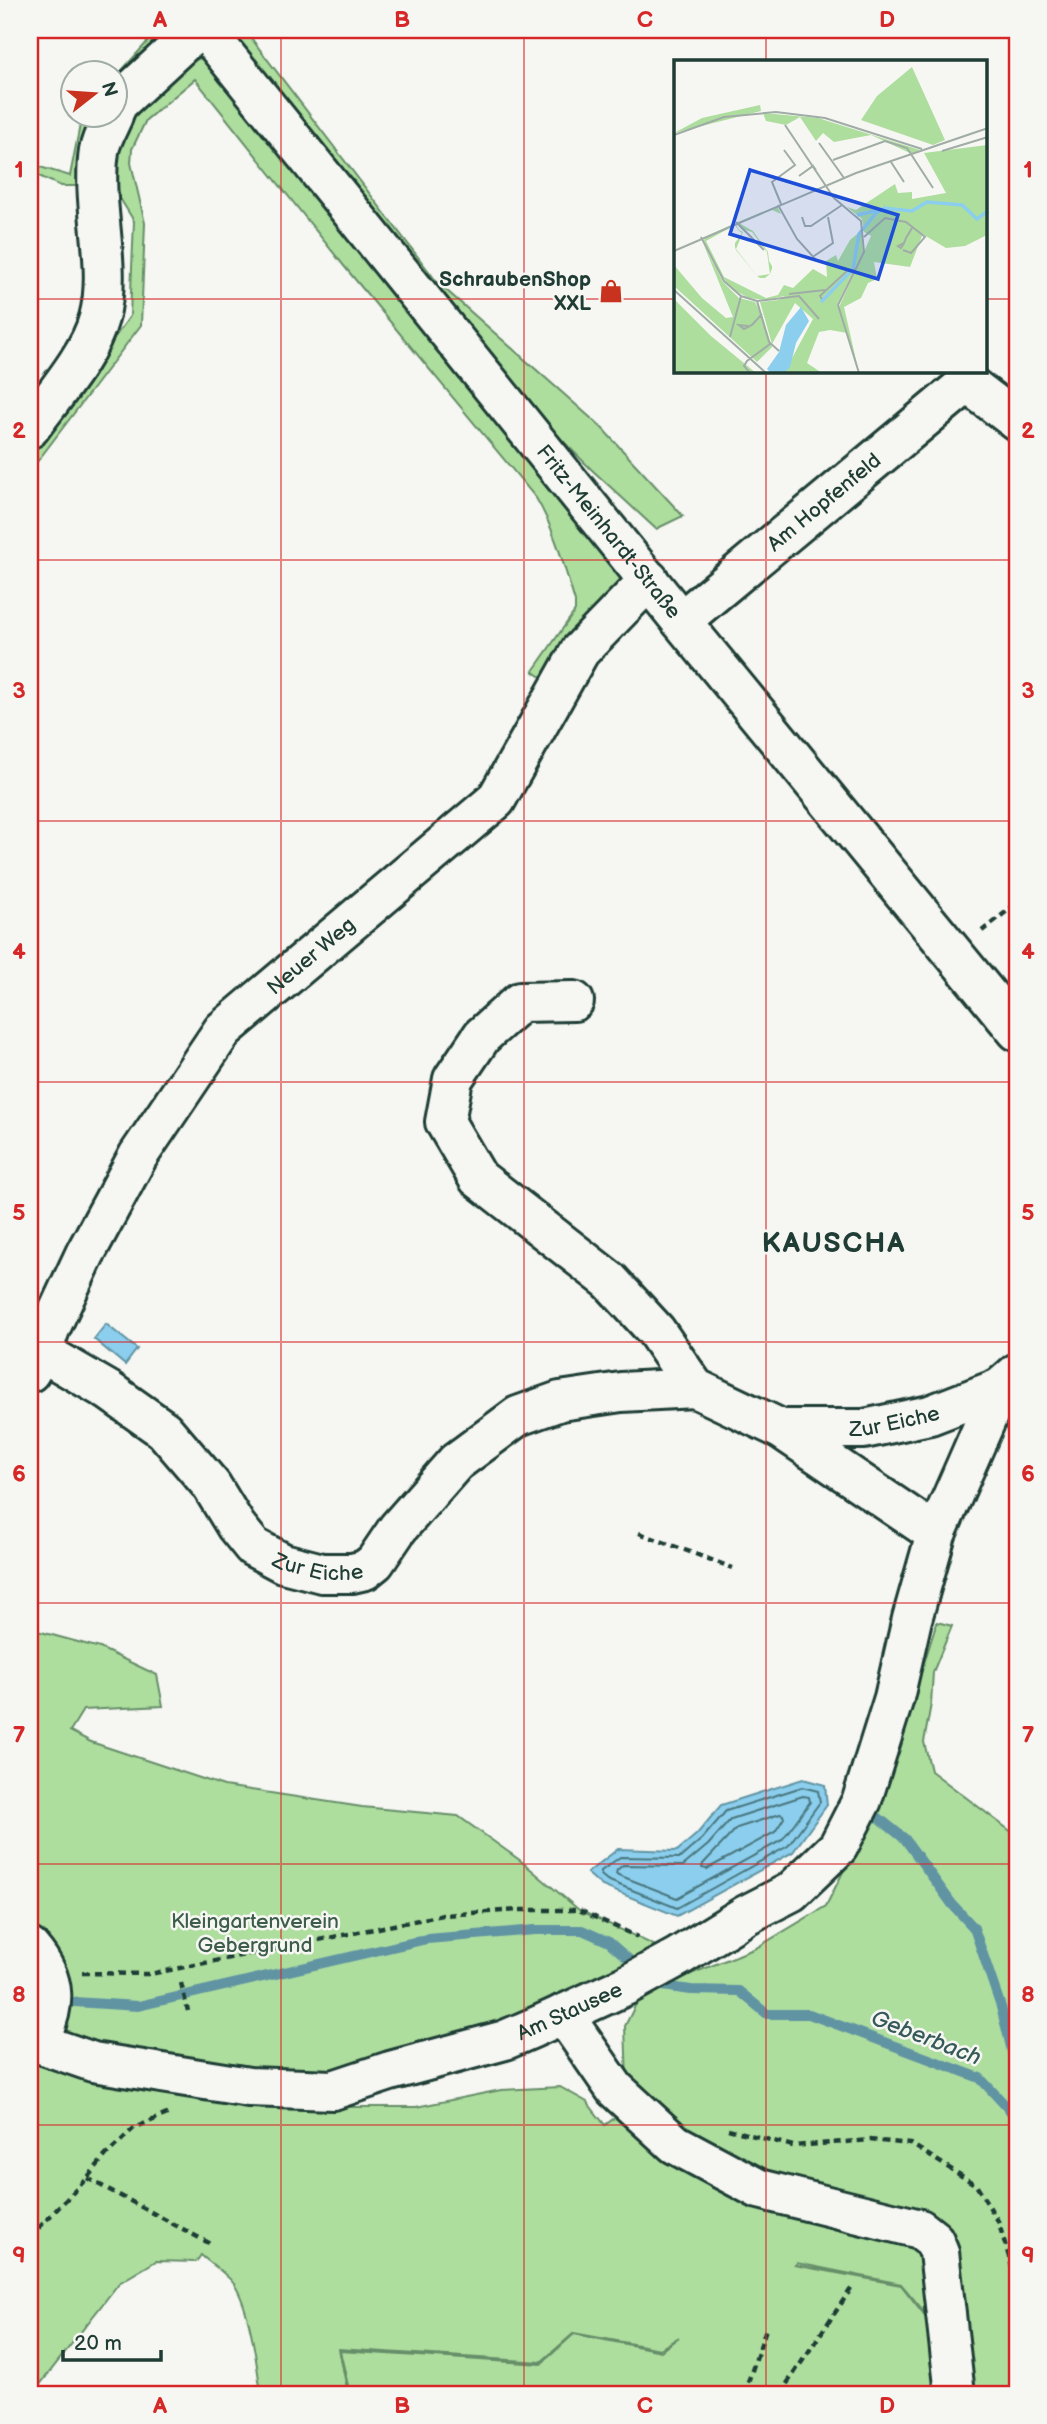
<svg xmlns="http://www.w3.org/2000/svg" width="1047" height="2424" viewBox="0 0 1047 2424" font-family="'Balsamiq Sans',sans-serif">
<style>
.green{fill:#aede9e;stroke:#668e69;stroke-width:2}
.water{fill:#8bceed;stroke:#6094a3;stroke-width:2}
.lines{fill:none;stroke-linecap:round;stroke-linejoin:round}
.shore{stroke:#4a777e;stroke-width:2}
.stream{stroke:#6094a3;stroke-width:10}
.minor-casing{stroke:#1f3d34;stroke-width:44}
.path{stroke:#1f3d34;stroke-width:4.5;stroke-dasharray:7 5;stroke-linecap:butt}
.minor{stroke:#f6f6f2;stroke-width:38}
.grid{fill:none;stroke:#d62828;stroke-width:2;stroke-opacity:0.55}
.labels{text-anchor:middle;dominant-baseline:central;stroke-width:5;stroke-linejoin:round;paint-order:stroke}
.poi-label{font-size:21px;font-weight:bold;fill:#1f3d34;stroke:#f6f6f2;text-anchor:end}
.street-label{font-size:21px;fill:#1f3d34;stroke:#f6f6f2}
.park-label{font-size:21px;fill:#3c5d49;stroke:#f6f6f2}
.water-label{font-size:23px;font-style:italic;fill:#355a59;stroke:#f6f6f2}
.district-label{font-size:28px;font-weight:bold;letter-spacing:2px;fill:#1f3d34;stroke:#f6f6f2}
.inset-river{fill:none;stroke:#8bceed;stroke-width:3.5}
.inset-road{fill:none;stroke:#a0aca6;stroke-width:2}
.view{fill:#1d4ed8;fill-opacity:0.15;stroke:#1d4ed8;stroke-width:3.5}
.inset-edge{fill:none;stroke:#1f3d34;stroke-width:3.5}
.neatline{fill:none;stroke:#d62828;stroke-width:2.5}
.grid-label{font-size:23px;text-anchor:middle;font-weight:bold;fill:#d62828}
</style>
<rect width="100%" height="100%" fill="#f6f6f2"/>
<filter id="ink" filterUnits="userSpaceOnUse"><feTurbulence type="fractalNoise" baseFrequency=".0143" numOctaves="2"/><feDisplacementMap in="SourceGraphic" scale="14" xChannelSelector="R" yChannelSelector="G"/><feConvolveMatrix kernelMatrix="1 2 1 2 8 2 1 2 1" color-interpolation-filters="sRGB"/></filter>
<g filter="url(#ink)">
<path class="green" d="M158,30H169L116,94V77Z
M225,30H245L437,282L601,427L683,516L656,529L591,469L527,405Z
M206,57L622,577L566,653L550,683L533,671L575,611V602C564,566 555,530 536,498L344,266L195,79L146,120L132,149L131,163L145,223L141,325L30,471V456L130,316L134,221L113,187L116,134L175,65Z
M87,116H98L87,186H61L30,172V164L70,176L80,125Z
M937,1622L952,1626L933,1672L931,1704L924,1742L931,1771L1017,1836V2394H942L932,2321L901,2284L797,2263L795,2265L901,2285L930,2322L939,2394H350L340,2351L541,2364L574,2334L661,2351L679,2337L660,2349L574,2333L541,2362L339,2349L348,2394H261C257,2365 250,2308 234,2284C226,2273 211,2264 201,2255L196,2262L156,2261L119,2283L38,2387L30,2389V2053L283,2107H416L501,2090L560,2087L587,2102L605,2125L628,2108L625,2026L641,1994L756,1948L826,1906L858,1842L895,1755Z
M30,1629L100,1648L157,1675L163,1706L83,1710L70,1731L91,1742L224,1786L362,1807L458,1816L521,1861L579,1910L658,1947L577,1992L454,2043L326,2079L251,2075L30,2031Z"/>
<path class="water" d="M106,1324L137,1349L125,1365L94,1339Z
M803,1779L825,1785L827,1805L793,1852L677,1916L602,1886L587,1873L618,1849L677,1851L697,1834L721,1805Z"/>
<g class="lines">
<path class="shore" d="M802,1787L818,1791L820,1802L788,1846L677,1908L607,1880L601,1875V1871L620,1857L680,1858L702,1839L726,1811Z
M803,1796L809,1797L810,1802L782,1840L677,1898L616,1874L617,1870L623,1865L683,1866L708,1845L731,1819Z
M780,1814L783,1815L784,1818L775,1832L707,1869L702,1868L703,1864L737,1828Z"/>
<path class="stream" d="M865,1811L875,1815L905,1839L952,1904L974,1928L1001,2007L1017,2071
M654,1983L656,1985L691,1990L739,1991L767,2014H809L980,2078L1017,2118
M58,2001L138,2006L427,1939L535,1930H582L609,1942L641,1970"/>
<g class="minor-casing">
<g id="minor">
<path id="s1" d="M205,30L681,621L1017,1031"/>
<path d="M116,108L117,104L197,30"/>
<path d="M30,428C53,396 89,356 99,318C113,267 91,204 99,151C101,139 108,127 113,116"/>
<path id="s2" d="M681,621L967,383L1017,421"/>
<path d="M574,1001L520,1002L482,1036L453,1079L445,1122L478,1178L610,1281L656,1331L695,1388L781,1429L936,1534"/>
<path id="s3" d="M42,1352L109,1391L164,1430L211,1485L236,1526L253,1547L283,1563L322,1573H352L365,1570L375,1562L398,1528L456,1462L518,1416L560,1401L621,1392L695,1388"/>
<path id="s4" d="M30,1372L42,1352L50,1329L85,1254L138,1156L223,1030L496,800L580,651L649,580"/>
<path id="s5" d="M781,1429H864L930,1415L1000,1388"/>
<path d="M30,1948C58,1980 56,2007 38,2043"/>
<path d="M563,2014L615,2089L675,2144L759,2189L920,2229L934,2240L939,2252L955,2394"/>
<path id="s6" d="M30,2043H38L93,2062L249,2087L333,2090L390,2071L505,2040L533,2028L625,1986L678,1957L746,1915L791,1892L838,1847L862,1800L894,1698L912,1619L936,1534L1000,1388L1017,1373"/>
</g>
</g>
<path class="path" d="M982,931L1017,903
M639,1533L733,1568
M82,1973L150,1974L443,1915L518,1910H579L638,1937
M181,1983L188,2011
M728,2129L793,2146L870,2140L911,2144L976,2185L998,2221L1017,2283
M87,2178L209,2243
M30,2237L87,2178L106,2155L134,2128L172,2112
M514,2391L535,2394
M744,2394L767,2326
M780,2394L853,2286"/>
<use href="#minor" class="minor"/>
</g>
</g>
<path class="grid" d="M281,30V2394M524,30V2394M766,30V61M30,299H676M986,299H1017M766,371V2394M30,560H1017M30,821H1017M30,1082H1017M30,1342H1017M30,1603H1017M30,1864H1017M30,2125H1017"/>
<defs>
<g id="shop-bare" transform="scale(1.89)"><path d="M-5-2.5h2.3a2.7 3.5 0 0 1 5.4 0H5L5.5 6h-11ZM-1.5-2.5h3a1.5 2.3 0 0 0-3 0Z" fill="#c8321e" stroke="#f6f6f2" stroke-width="2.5" paint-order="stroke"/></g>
</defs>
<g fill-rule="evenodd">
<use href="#shop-bare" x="611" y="291"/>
</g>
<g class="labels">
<g class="poi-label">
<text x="591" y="279">SchraubenShop<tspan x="591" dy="24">XXL</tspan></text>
</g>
<g class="street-label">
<text stroke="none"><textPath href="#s2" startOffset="186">Am Hopfenfeld</textPath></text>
<text stroke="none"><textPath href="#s1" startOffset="644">Fritz-Meinhardt-Straße</textPath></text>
<text stroke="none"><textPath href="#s4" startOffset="509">Neuer Weg</textPath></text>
<text stroke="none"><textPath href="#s5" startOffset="114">Zur Eiche</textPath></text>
<text stroke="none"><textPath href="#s3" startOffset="362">Zur Eiche</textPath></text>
<text stroke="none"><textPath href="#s6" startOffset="558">Am Stausee</textPath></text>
</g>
<g class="park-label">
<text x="255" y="1921">Kleingartenverein<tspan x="255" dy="24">Gebergrund</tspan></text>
</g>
<g class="water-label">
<text transform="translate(926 2038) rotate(21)">Geberbach</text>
</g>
<g class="district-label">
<text x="834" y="1243">KAUSCHA</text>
</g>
</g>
<g transform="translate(674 60)">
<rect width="313" height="313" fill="#f6f6f2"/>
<path d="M238,7L271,80L259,85L187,60L203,36ZM86,45L87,51L0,73L28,58ZM89,53L144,58L246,90L238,94L197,75L160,82L149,73L142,81L126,57L112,65L92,61ZM313,85V175L291,186L272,188L245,172L248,176L236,207L200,202L203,219L194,223L187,238L170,247L185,313L165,247L197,176L190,172L188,159L173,147L182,150L221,124L224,133L238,132V139L272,133L250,93ZM103,146L107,154L98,150L65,163L79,171L94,192L95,201L98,206V209L97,211L96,214L91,218H86L83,216L62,190L61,187V183L68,173L65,171L61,165L32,181L50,217L92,238L104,235L110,225L119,228L139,209L153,217L152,201L162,195L164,201L176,180L188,170L189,193L163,245L173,268L184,313L173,273L156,270L145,272L133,303L148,313H110L139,259L121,243L98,284L86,242L104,240L111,236L90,240L75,238L58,229L43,210L30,181L31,177L61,163L65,170L69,172L62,189L83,216L96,214L93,192L78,172L67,169L64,162ZM29,183L49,222L65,238L81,242L88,255L98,287L83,302L0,226V205L28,238L52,258L59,257ZM0,239L37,276L82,313H0Z" fill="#aede9e"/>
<path d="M127,247L135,261L122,283L116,307L110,313H97L93,309L105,292L112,265Z" fill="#8bceed"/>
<path class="inset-river" d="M183,155L205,150M147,242L179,209L185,174L202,153L210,148L238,151L253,142L288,145L303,159L314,151"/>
<path class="inset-road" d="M111,65L160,138L187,161L190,192L164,245L185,313M0,75L50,57L102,52L151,58L248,89M145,83L170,118M268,91L314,77M159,100L211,81L233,88L259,128M217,102L230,122M125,116L139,106L142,110M107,144L98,122L121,105L110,90M104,145L123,179L143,201M128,157L131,166H137L168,145M62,162L90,190M27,177L50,221L67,236L83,241M190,177L211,158L232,162L251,177L237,193L229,190M230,183L224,186L227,188L229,185L230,183L232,178L238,168M0,191L182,113L314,68M140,196L159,183L154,157M0,230L92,313M115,234L151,230M148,239L146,236L174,210H182M74,266L65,265L70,269L78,265L88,254M56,277L67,236M105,291L95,282L83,241L125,236L145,259M76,313L70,306L73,301L96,284"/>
<path class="view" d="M76,110L224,155L204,219L56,174Z"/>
<rect width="313" height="313" class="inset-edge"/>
</g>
<rect width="1047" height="2424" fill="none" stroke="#f6f6f2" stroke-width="77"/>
<g transform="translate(94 94) rotate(73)"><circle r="33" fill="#f6f6f2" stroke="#a0aca6" stroke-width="2"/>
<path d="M0-5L12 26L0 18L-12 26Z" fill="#c8321e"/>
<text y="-10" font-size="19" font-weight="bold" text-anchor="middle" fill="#1f3d34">N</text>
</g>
<path d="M63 2350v10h98v-10" fill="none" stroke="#1f3d34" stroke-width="3.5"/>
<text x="74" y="2350" font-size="21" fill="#1f3d34" stroke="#f6f6f2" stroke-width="5" paint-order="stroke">20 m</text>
<rect x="38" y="38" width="971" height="2348" class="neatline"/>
<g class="grid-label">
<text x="160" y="27">A</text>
<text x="402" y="27">B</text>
<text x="645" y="27">C</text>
<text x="887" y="27">D</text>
<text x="19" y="177">1</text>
<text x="1028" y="177">1</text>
<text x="19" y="438">2</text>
<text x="1028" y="438">2</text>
<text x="19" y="698">3</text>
<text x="1028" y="698">3</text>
<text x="19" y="959">4</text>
<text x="1028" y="959">4</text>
<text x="19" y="1220">5</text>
<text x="1028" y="1220">5</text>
<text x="19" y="1481">6</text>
<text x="1028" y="1481">6</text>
<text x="19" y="1742">7</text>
<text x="1028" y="1742">7</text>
<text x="19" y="2002">8</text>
<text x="1028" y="2002">8</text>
<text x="19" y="2263">9</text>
<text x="1028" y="2263">9</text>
<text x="160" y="2413">A</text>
<text x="402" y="2413">B</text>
<text x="645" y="2413">C</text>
<text x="887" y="2413">D</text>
</g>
</svg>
